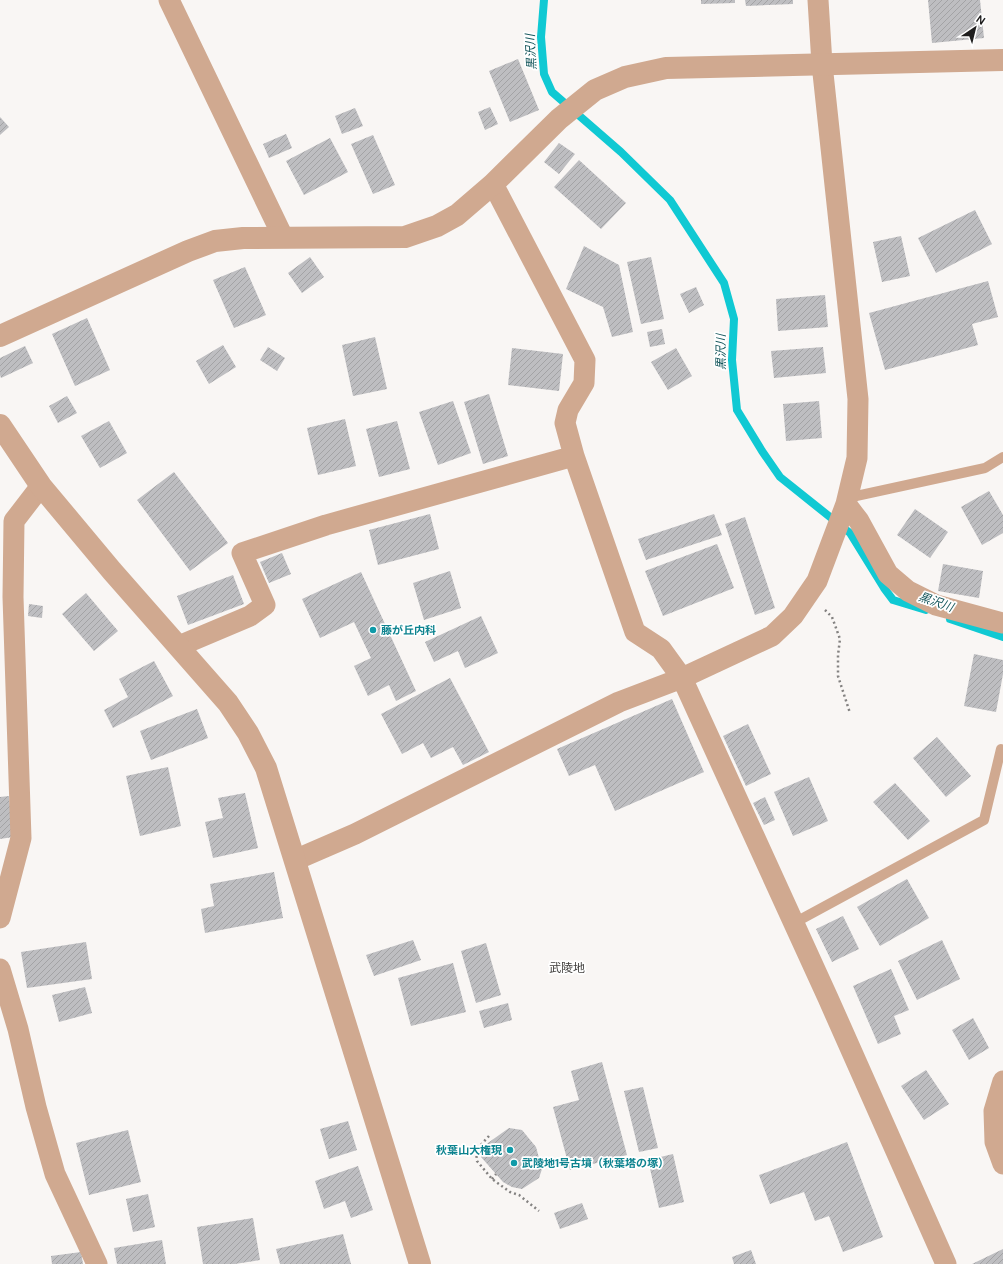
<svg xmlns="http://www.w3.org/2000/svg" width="1003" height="1264" viewBox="0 0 1003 1264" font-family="'DM Sans','Noto Sans JP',sans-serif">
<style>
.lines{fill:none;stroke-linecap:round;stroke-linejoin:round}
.stream{stroke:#10c9d3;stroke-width:8}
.building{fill:url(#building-hatch)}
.path{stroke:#848281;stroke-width:2.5;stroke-dasharray:2 3;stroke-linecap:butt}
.service{stroke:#d0a990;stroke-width:10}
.minor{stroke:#d0a990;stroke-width:21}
.tertiary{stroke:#d0a990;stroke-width:22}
.culture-dot{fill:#0f9aa8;stroke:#fff;stroke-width:1.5}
.labels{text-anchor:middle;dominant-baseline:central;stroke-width:3.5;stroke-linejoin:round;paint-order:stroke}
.culture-label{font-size:11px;font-weight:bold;fill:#0d838f;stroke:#fff;text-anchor:start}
.water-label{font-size:12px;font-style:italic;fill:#13555a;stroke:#fff}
.neighbourhood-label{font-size:12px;fill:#403e3c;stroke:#fff}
</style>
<defs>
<pattern id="building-hatch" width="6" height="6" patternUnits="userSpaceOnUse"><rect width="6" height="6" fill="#bebec1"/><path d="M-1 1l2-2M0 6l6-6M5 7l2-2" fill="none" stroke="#a3a3a5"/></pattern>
</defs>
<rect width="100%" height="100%" fill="#f9f6f4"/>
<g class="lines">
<path class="stream" d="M544,0L541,37L544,74L552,92L621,152L670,200L724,283L734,319L732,360L737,410L762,451L780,477L850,533L884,588L893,600L926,610
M950,619L1003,637"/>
</g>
<path class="building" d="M701,0H735V3L701,4Z
M745,0H793V4L746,6Z
M928,0H980L984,38L932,43Z
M518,59L539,110L510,122L489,71Z
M490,107L498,124L485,130L478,112Z
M355,108L363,126L342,134L335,116Z
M0,117L9,127L0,135Z
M286,134L292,148L269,158L263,144Z
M373,135L395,185L373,194L351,144Z
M330,138L348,172L304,195L286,161Z
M559,143L575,154L559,174L544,162Z
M579,160L626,203L601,229L554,187Z
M975,210L992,244L936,273L918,238Z
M901,236L910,276L882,282L873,242Z
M584,246L619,265L633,332L612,337L603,307L566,289Z
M310,257L324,277L302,293L288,273Z
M651,257L664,319L641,324L627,262Z
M245,267L266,315L234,328L213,280Z
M988,281L998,317L972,324L978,345L885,370L869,313Z
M696,287L704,305L689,313L680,294Z
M825,295L828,327L778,331L776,299Z
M87,318L110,370L75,386L52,334Z
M662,329L665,344L650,347L647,332Z
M375,337L387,389L353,396L342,345Z
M223,345L236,367L209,384L196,361Z
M25,346L33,363L1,378L0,375V358Z
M268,347L285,358L277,371L260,360Z
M823,347L826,373L774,378L771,351Z
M512,348L563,354L559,391L508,385Z
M676,348L692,376L668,390L651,362Z
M489,394L508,456L483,464L464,402Z
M67,396L77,413L58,423L49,406Z
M453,401L471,453L438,465L419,412Z
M819,401L822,438L786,441L783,404Z
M345,419L356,466L318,475L307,428Z
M109,421L127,453L100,468L81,436Z
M397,421L410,469L379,477L366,429Z
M174,472L228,543L190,571L137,500Z
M989,491L1003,515V533L982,545L961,507Z
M915,509L948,532L930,558L897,535Z
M430,514L439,549L378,565L369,530Z
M714,514L722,535L646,560L638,539Z
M745,517L775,608L755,615L725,524Z
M717,544L734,588L663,616L645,571Z
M282,553L291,574L269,583L260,562Z
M943,564L983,571L979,598L938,591Z
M450,571L461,608L424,620L413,583Z
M361,572L416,691L396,701L389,685L368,696L354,666L371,658L354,622L320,638L302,599Z
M233,575L244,604L188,625L177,596Z
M86,593L118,631L94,651L62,614Z
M29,604L43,606L42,618L28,616Z
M481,616L498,653L465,668L458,651L434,662L425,642Z
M974,654L1003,660V674L996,712L964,706Z
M154,661L173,696L113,728L104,710L128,697L119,679Z
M450,678L489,752L463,765L453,747L431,758L423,743L402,754L381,714Z
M672,699L704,772L615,811L595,765L569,776L557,749Z
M197,709L208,738L151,760L140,731Z
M748,724L771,774L746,786L723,736Z
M937,737L971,776L946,797L913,758Z
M168,767L181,826L140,836L126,776Z
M809,777L828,821L793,836L774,792Z
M895,783L930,821L908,840L873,802Z
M245,793L258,848L213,858L205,822L223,818L218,798Z
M9,796L13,837L0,839V797Z
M765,797L775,820L764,825L753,803Z
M274,872L283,918L205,933L201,909L214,906L210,884Z
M907,879L929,918L880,946L857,907Z
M843,916L859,949L832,962L816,929Z
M413,940L421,960L374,976L366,955Z
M942,940L960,979L917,1000L898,961Z
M86,942L92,979L27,988L21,952Z
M486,943L501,995L476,1003L461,951Z
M453,963L466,1012L411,1026L398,978Z
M891,969L909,1010L894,1016L901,1034L878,1044L853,986Z
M85,987L92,1013L59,1022L52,995Z
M508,1003L512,1020L484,1028L479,1011Z
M973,1018L989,1048L969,1060L952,1030Z
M602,1062L627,1155L570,1170L553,1107L579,1100L571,1071Z
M926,1070L949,1104L924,1120L901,1086Z
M643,1087L658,1148L639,1152L624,1091Z
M348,1121L357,1150L329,1159L320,1129Z
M509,1128L522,1130L536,1147L542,1169L539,1178L522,1189L512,1187L503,1182L481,1157L482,1151L485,1145Z
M128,1130L141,1182L89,1195L76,1143Z
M847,1142L883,1237L843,1252L829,1216L815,1221L804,1192L770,1204L759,1175Z
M673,1154L684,1202L659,1208L648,1160Z
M358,1166L373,1210L351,1218L345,1201L324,1209L315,1181Z
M148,1194L155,1227L133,1232L126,1199Z
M582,1203L588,1219L560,1229L554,1213Z
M253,1218L260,1260L235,1264H203L197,1227Z
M343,1234L351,1264H280L276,1249Z
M162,1240L166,1264H117L114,1248Z
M1003,1249V1264H972Z
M751,1250L756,1264H734L732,1257Z
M81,1252L83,1264H52L51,1256Z"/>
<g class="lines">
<path class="path" d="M825,610L832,617L840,639L838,655V676L850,713
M489,1136L476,1150L477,1161L492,1179L510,1192L519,1195L539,1211
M492,1179L496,1174"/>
<path class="service" d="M847,498L985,468L1003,457
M794,923L984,820L1001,749"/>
<path class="minor" d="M169,0L283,237
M818,0L822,64L858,399L857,458L846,504L817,581L793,616L772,636L682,678L828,998L946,1264
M846,504L859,521L888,574L908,591L936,605L1003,623
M179,646L250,616L265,605L242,553L326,525L574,456
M295,860L355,834L619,702L682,678L661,649L635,632L574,456L565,423L568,410L584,383L585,360L493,184
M0,918L21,838L13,597L14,521L41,486
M0,969L18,1029L36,1107L55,1174L97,1264
M1003,1081L994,1111L995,1142L1003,1164"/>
<path class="tertiary" d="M0,336L188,251L215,241L243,238L405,237L437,226L457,215L493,184L559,119L595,90L625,77L666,68L1003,60
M0,425L41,486L112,571L228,703L248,733L266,768L420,1264"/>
</g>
<g class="culture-dot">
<circle cx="373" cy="630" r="4"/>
<circle cx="510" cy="1150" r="4"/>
<circle cx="514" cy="1163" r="4"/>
</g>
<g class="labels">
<g class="culture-label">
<text x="381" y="630">藤が丘内科</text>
<text x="502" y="1150" text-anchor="end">秋葉山大権現</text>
<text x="522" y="1163">武陵地1号古墳（秋葉塔の塚）</text>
</g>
<g class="water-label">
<text transform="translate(531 52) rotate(-93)">黒沢川</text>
<text transform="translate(721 352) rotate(-90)">黒沢川</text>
<text transform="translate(936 602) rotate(19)">黒沢川</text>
</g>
<g class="neighbourhood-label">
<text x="567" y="968">武陵地</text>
</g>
</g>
<g transform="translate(975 28) rotate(35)" stroke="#ffffff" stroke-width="3" paint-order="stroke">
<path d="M0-3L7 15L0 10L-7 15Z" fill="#1f1e1e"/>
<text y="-6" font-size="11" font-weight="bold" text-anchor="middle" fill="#1f1e1e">N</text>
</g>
</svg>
